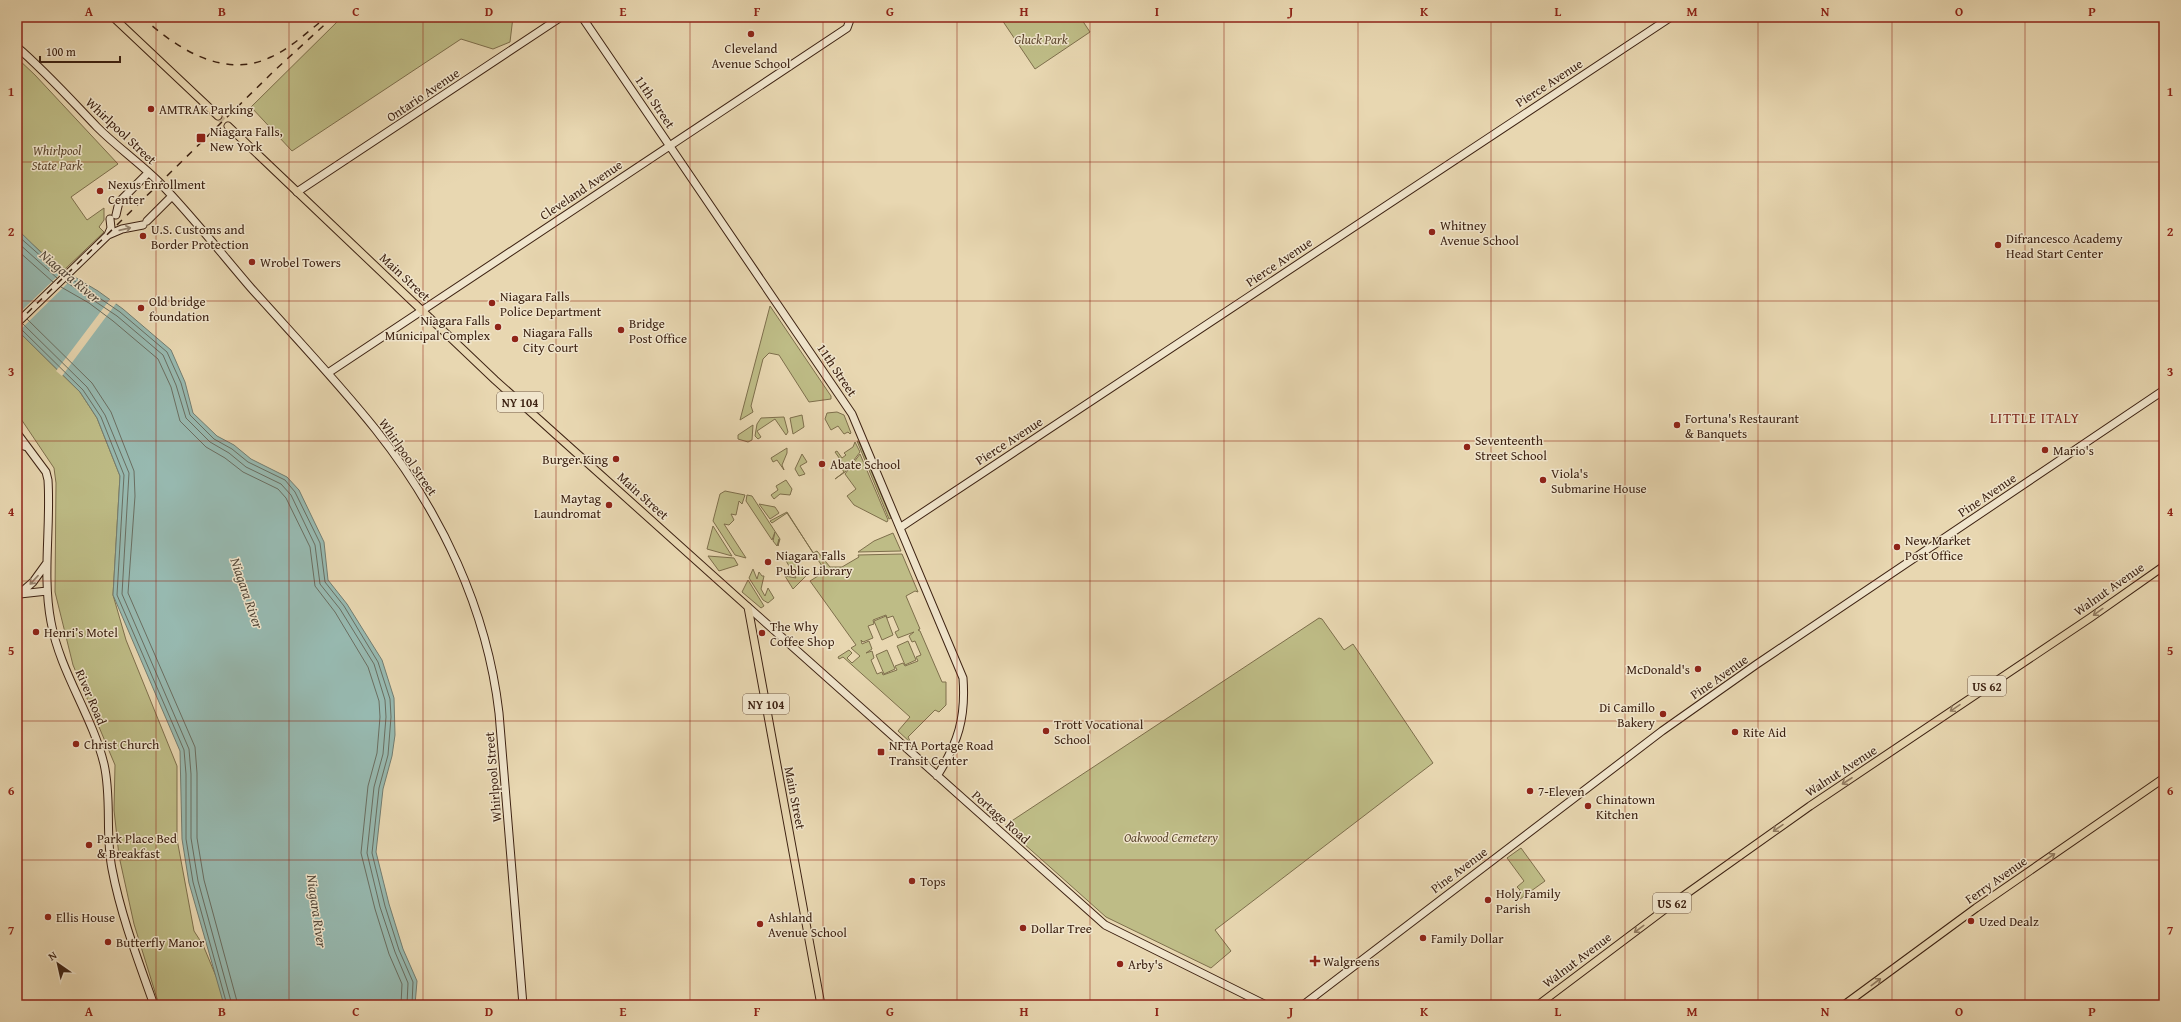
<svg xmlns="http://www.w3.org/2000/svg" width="2181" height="1022" viewBox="0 0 2181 1022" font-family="'Gentium Book Plus',serif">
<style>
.green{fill:#bebc86;stroke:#7e6f4c;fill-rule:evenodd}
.water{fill:#97b9b0;stroke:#737d71}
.pier{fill:#e8d7b1}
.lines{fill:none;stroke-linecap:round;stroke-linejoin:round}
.shore{stroke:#6a6e61;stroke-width:1}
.primary-tunnel{stroke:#c6b391;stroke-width:7;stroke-dasharray:7 3.5;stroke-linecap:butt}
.secondary-casing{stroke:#3d2212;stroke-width:9}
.primary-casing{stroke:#3d2212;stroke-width:9}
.secondary{stroke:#f0e5cc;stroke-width:7}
.primary{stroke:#e8d7b1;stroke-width:7}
.rail{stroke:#3d2212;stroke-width:1.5;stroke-dasharray:7 7;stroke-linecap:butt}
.oneway{stroke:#96846f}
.oneway2{stroke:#927c62}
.grid{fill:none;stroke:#8f2418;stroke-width:1;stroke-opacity:0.55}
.poi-dot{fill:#8f2418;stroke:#f0e5cc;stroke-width:1.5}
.labels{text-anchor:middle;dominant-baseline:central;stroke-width:3;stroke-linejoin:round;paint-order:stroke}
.shield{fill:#f0e5cc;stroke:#735c4a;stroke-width:1}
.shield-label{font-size:12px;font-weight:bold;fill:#3d2212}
.park-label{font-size:13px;font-style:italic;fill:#5d482f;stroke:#f0e5cc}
.poi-label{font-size:13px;fill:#3d2212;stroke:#f0e5cc;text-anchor:start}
.street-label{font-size:13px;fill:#3d2212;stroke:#f0e5cc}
.water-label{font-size:14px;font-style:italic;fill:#54483a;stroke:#f0e5cc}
.neighbourhood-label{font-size:14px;letter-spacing:1px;fill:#7a1f14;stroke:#f0e5cc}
.neatline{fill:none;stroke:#8f2418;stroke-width:1.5}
.grid-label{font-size:13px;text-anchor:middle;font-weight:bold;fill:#8f2418}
</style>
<rect width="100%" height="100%" fill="#e8d7b1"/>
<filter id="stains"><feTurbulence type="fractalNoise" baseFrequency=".005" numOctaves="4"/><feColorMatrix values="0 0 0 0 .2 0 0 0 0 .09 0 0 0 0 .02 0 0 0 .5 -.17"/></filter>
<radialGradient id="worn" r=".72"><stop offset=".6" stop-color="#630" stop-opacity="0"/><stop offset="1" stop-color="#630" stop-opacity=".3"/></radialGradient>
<path class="green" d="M342,17H513L510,42L493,49L461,39L292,151L251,107Z
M1000,17H1080L1090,32L1035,69Z
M17,58L35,75L118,164L71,197L87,220L104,208V220L99,227L104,232L63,271L17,231Z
M770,306L831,396V399L809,402L779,355L769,353L763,359L751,406L753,412L740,420Z
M17,330L80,392L97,418L120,476L113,595L126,640L177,766V839L194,931L203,945L228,1005H159L134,924L119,856L114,810L115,765L73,665L55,592L56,483L54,468L17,413Z
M837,412L844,415L851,433L850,434L848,432L844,434L838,426L831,430L825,419L827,413Z
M802,415L804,427L793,434L790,418Z
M784,417L788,432L786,435L775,419L757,431L761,437L758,439L755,436L757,424L761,418Z
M753,425L752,440L748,442L738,439V435Z
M857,441L859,442L891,518L889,519Z
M855,442L860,452L845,472L835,479L844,472L839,465L842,462L835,452L837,451L842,458L846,455L844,453L853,447Z
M787,448V453L782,465L784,470L777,460L773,462L771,458Z
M802,454L807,462L800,466L805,474L799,476L795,469Z
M860,454L888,520L887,522L854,505L847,496L856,489L845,474Z
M786,480L792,489L790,495L780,494L774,499L771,495L778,490L776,486Z
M725,491L745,495L742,504L739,501L736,515L731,514L734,520L729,525L724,524L746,558L735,555L713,521L720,494Z
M747,495L752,496L780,539L778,546L779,539L777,546L773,541L775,532L772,540L746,501Z
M759,504L775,507L779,513L770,519Z
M787,512L813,553L817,551L830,567H842L859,557L858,555L902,554L918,592L915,591L906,596L920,629L918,630L920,631L942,682H946V705L939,712L935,710L908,737L911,743L898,731L910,717L843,657L839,659L838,657L849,650L852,653L847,658L852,663L860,656L851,648L856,645L810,581L826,571L825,569H824L787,513L772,523L770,521ZM886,615L887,618L893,616L899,630L895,632L898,638L914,632L909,636L912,642L915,641L921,655L916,657L918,661L905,666L903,663L895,666L897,670L883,675L882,672L877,674L871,660L874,658L872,651L866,653L872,649L869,641L862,644L861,640L863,642L873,638L868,626L874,624L873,620Z
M713,526L732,556L707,549Z
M893,533L901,551L858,552L874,541Z
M708,556L734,558L738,565L719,571Z
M786,557L794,558L806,576L793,589L785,576L796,578L785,559L793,560Z
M753,569L757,579L759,572L762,576H764L761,589L765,596L768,588L774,598L768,603L763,600L749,578Z
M748,580L764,606L761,608L742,592Z
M886,616L893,635L882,640L874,621Z
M1319,618L1322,619L1344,650L1353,644L1433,763L1215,930L1231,951L1211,968L1106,917L1004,826Z
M908,641L916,660L905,665L897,646Z
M887,650L895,669L884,674L876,655Z
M1521,848L1545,881L1520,899L1516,894L1520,890L1517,887L1524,881L1507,858Z"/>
<path class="water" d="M17,229L53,264L98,291L123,309L171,350L185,382L193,413L217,436L234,445L251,459L287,477L299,490L324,542L328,580L347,604L382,660L394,698L395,735L392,756L383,789L376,852L389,904L403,949L417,981L415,1005H224L189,883L182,839L180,751L113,595L120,476L97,418L80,392L17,330Z"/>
<path class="pier" d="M65,269L76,275L17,333V315Z
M111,298L117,302L62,376L56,371Z"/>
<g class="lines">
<path class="shore" d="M17,235L61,274
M17,242L57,278
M17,250L53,282
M70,278L120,312L167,352L181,383L190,415L214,439L232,449L248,462L285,480L295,492L320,543L325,582L344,606L378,662L390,699L391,717L388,755L379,788L372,853L385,906L399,950L413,982L412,1005
M66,282L117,316L163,355L176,385L186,418L210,442L229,453L246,467L281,484L291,495L315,545L320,584L340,609L374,664L385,700L386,717L383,754L374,787L367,853L380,907L395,952L408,983L407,1005
M61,287L89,303L113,321L158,359L171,387L180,421L206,447L225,458L243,472L278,489L286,498L310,547L315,586L335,612L368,667L379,701L380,717L377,753L368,786L361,853L375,909L389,954L402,984L401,1005
M27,319L92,383L111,412L134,471L135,496L128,593L195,747L197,773V838L204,880L238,1005
M23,324L87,387L105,415L129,473L122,594L189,749L191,774V838L198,881L232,1005
M17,328L21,329L83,390L101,417L124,475L117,595L184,750L186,774V839L193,882L227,1005"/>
<path class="primary-tunnel" d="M218,116L228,126"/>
<g class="secondary-casing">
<path id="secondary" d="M582,17L852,414L963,678C966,718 958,743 937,776
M17,47C46,72 71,100 97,127C117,147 140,163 160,183C192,216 221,253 251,288C293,335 337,381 376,430C441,512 487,609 499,713L523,1005
M297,192L561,17
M116,215L119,202L148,173
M147,221L172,196
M108,235L111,228L110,219
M17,323L108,235L122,229L143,225
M328,373L847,28L851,17
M17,433L46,472L48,480C51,528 42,575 51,622C60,672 92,715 104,764C112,799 105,834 112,869C121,916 138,960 154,1005
M17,444L27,447
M901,527L1671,17
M20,594L47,591
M17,596L33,582L46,564
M748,607L1105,925L1266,1005
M1303,1005L1662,731L1757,664L2164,390"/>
</g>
<g class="primary-casing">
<path id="primary" d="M113,17L218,116
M228,126L495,380L748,607L821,1005
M1538,1005L1672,904L1810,806L2090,618L2164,566
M1844,1005L1976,908L2164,778"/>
</g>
<use href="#secondary" class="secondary"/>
<use href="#primary" class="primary"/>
<path class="rail" d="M142,17C176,48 224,80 271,57C289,49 304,35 319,23
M17,323L274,71L333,17"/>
</g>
<defs><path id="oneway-shaft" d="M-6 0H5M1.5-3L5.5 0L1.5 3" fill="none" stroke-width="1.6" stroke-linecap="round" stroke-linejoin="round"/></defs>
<g class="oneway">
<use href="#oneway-shaft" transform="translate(125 229) rotate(-13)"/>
<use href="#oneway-shaft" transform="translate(34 580) rotate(133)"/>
</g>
<g class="oneway2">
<use href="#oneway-shaft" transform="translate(2098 612) rotate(144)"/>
<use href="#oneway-shaft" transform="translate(1955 708) rotate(146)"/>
<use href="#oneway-shaft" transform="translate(1847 781) rotate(147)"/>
<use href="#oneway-shaft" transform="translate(1778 828) rotate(145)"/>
<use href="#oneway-shaft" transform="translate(2050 857) rotate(-35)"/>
<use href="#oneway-shaft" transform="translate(1639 929) rotate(143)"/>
<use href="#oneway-shaft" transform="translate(1876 982) rotate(-37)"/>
</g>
<path class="grid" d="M156,17V1005M289,17V1005M423,17V1005M556,17V1005M690,17V1005M823,17V1005M957,17V1005M1090,17V1005M1224,17V1005M1358,17V1005M1491,17V1005M1625,17V1005M1758,17V1005M1892,17V1005M2025,17V1005M17,162H2164M17,301H2164M17,441H2164M17,581H2164M17,721H2164M17,860H2164"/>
<g class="poi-dot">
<circle cx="751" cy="34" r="4"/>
<circle cx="151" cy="109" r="4"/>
<rect x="196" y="133" width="10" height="10" rx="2"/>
<circle cx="100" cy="191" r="4"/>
<circle cx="1432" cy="232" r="4"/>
<circle cx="143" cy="236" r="4"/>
<circle cx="1998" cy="245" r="4"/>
<circle cx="252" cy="262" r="4"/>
<circle cx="492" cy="303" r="4"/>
<circle cx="141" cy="308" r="4"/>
<circle cx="498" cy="327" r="4"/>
<circle cx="621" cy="330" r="4"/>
<circle cx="515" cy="339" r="4"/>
<circle cx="1677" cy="425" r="4"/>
<circle cx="1467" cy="447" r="4"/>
<circle cx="2045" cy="450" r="4"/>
<circle cx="616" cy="459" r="4"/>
<circle cx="822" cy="464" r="4"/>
<circle cx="1543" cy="480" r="4"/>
<circle cx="609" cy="505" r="4"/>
<circle cx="1897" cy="547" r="4"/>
<circle cx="768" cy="562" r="4"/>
<circle cx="36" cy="632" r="4"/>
<circle cx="762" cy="633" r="4"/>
<circle cx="1698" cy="669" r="4"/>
<circle cx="1663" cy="714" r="4"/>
<circle cx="1046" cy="731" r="4"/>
<circle cx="1735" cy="732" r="4"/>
<circle cx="76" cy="744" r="4"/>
<rect x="877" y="748" width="8" height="8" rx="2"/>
<circle cx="1530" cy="791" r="4"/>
<circle cx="1588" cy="806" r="4"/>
<circle cx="89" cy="845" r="4"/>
<circle cx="912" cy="881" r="4"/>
<circle cx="1488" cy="900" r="4"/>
<circle cx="48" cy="917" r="4"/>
<circle cx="1971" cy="921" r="4"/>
<circle cx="760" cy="924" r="4"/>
<circle cx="1023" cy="928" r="4"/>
<circle cx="1423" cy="938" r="4"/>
<circle cx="108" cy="942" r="4"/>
<path d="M1313 955h4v4h4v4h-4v4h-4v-4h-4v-4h4z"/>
<circle cx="1120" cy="964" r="4"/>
</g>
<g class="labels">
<g class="shield">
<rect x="497" y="392" width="46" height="20" rx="3"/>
<rect x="1968" y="676" width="38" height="20" rx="3"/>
<rect x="743" y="694" width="46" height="20" rx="3"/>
<rect x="1653" y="893" width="38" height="20" rx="3"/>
</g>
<g class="shield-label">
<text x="520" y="402">NY 104</text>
<text x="1987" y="686">US 62</text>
<text x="766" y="704">NY 104</text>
<text x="1672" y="903">US 62</text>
</g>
<g class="park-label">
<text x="1041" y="39">Gluck Park</text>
<text x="57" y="150">Whirlpool<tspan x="57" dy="15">State Park</tspan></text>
<text x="1171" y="837">Oakwood Cemetery</text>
</g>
<g class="poi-label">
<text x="751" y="48" text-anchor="middle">Cleveland<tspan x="751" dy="15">Avenue School</tspan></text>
<text x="159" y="109">AMTRAK Parking</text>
<text x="210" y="131">Niagara Falls,<tspan x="210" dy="15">New York</tspan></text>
<text x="108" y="184">Nexus Enrollment<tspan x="108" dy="15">Center</tspan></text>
<text x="1440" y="225">Whitney<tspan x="1440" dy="15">Avenue School</tspan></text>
<text x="151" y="229">U.S. Customs and<tspan x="151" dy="15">Border Protection</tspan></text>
<text x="2006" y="238">Difrancesco Academy<tspan x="2006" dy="15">Head Start Center</tspan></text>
<text x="260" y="262">Wrobel Towers</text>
<text x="500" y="296">Niagara Falls<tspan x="500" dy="15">Police Department</tspan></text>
<text x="149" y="301">Old bridge<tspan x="149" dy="15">foundation</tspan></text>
<text x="490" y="320" text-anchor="end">Niagara Falls<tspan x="490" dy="15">Municipal Complex</tspan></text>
<text x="629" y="323">Bridge<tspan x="629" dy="15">Post Office</tspan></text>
<text x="523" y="332">Niagara Falls<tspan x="523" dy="15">City Court</tspan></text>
<text x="1685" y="418">Fortuna's Restaurant<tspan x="1685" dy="15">&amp; Banquets</tspan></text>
<text x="1475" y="440">Seventeenth<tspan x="1475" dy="15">Street School</tspan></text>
<text x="2053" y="450">Mario's</text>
<text x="608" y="459" text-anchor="end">Burger King</text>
<text x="830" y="464">Abate School</text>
<text x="1551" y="473">Viola's<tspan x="1551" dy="15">Submarine House</tspan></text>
<text x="601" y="498" text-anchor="end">Maytag<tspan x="601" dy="15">Laundromat</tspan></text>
<text x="1905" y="540">New Market<tspan x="1905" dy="15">Post Office</tspan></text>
<text x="776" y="555">Niagara Falls<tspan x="776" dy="15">Public Library</tspan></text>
<text x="770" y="626">The Why<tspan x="770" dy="15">Coffee Shop</tspan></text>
<text x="44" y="632">Henri’s Motel</text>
<text x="1690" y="669" text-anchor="end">McDonald's</text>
<text x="1655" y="707" text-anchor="end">Di Camillo<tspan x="1655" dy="15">Bakery</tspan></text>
<text x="1054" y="724">Trott Vocational<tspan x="1054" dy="15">School</tspan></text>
<text x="1743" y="732">Rite Aid</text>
<text x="84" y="744">Christ Church</text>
<text x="889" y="745">NFTA Portage Road<tspan x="889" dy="15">Transit Center</tspan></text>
<text x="1538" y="791">7-Eleven</text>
<text x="1596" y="799">Chinatown<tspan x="1596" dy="15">Kitchen</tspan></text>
<text x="97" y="838">Park Place Bed<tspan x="97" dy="15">&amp; Breakfast</tspan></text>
<text x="920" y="881">Tops</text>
<text x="1496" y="893">Holy Family<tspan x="1496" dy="15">Parish</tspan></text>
<text x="56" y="917">Ellis House</text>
<text x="768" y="917">Ashland<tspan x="768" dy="15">Avenue School</tspan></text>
<text x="1979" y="921">Uzed Dealz</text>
<text x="1031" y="928">Dollar Tree</text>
<text x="1431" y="938">Family Dollar</text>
<text x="116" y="942">Butterfly Manor</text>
<text x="1323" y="961">Walgreens</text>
<text x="1128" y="964">Arby's</text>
</g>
<g class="street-label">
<text transform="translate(1549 83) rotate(-33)">Pierce Avenue</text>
<text transform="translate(423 95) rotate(-34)">Ontario Avenue</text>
<text transform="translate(655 102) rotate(56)">11th Street</text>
<text transform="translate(121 131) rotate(43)">Whirlpool Street</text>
<text transform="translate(581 190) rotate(-34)">Cleveland Avenue</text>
<text transform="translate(1279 262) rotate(-34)">Pierce Avenue</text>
<text transform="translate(405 277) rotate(43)">Main Street</text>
<text transform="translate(837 370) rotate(56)">11th Street</text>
<text transform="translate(1009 441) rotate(-33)">Pierce Avenue</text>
<text transform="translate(408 457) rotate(55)">Whirlpool Street</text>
<text transform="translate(1987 495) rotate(-34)">Pine Avenue</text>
<text transform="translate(643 496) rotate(42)">Main Street</text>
<text transform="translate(2109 589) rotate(-35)">Walnut Avenue</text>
<text transform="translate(1719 677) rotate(-35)">Pine Avenue</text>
<text transform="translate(91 697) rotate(67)">River Road</text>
<text transform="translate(1841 771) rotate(-33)">Walnut Avenue</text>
<text transform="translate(493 777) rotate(-95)">Whirlpool Street</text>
<text transform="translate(795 798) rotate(79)">Main Street</text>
<text transform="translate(1001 817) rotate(42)">Portage Road</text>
<text transform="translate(1459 870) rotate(-37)">Pine Avenue</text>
<text transform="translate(1996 880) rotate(-35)">Ferry Avenue</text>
<text transform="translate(1577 960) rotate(-37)">Walnut Avenue</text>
</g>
<g class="water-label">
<text transform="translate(70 276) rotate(40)">Niagara River</text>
<text transform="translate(247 593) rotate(71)">Niagara River</text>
<text transform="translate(317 911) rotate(82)">Niagara River</text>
</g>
<g class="neighbourhood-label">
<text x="2035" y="418">LITTLE ITALY</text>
</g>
</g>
<rect width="2181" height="1022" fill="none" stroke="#e8d7b1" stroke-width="44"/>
<g transform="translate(58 964) rotate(326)" stroke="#f0e5cc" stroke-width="3" paint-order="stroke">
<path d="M0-3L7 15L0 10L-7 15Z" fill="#3d2212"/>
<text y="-6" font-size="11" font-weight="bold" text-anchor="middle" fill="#3d2212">N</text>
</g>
<path d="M40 56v6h80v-6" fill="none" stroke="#3d2212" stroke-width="2"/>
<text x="46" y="56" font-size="12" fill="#3d2212" stroke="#f0e5cc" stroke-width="3" paint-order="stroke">100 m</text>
<rect x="22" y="22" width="2137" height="978" class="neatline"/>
<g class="grid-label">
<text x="89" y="16">A</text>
<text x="222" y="16">B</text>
<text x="356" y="16">C</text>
<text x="489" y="16">D</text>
<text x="623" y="16">E</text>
<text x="757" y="16">F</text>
<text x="890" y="16">G</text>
<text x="1024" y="16">H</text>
<text x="1157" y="16">I</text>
<text x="1291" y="16">J</text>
<text x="1424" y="16">K</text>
<text x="1558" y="16">L</text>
<text x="1692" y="16">M</text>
<text x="1825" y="16">N</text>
<text x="1959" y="16">O</text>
<text x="2092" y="16">P</text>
<text x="11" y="96">1</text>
<text x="2170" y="96">1</text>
<text x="11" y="236">2</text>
<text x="2170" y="236">2</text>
<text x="11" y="376">3</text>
<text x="2170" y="376">3</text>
<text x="11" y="516">4</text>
<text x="2170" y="516">4</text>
<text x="11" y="655">5</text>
<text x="2170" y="655">5</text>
<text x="11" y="795">6</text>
<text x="2170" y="795">6</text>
<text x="11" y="935">7</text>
<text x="2170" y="935">7</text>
<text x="89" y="1016">A</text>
<text x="222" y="1016">B</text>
<text x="356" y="1016">C</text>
<text x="489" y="1016">D</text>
<text x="623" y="1016">E</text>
<text x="757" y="1016">F</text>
<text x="890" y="1016">G</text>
<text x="1024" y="1016">H</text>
<text x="1157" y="1016">I</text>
<text x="1291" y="1016">J</text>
<text x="1424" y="1016">K</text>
<text x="1558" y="1016">L</text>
<text x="1692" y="1016">M</text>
<text x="1825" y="1016">N</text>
<text x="1959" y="1016">O</text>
<text x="2092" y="1016">P</text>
</g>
<rect width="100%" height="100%" filter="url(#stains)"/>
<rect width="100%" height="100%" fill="url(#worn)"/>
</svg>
